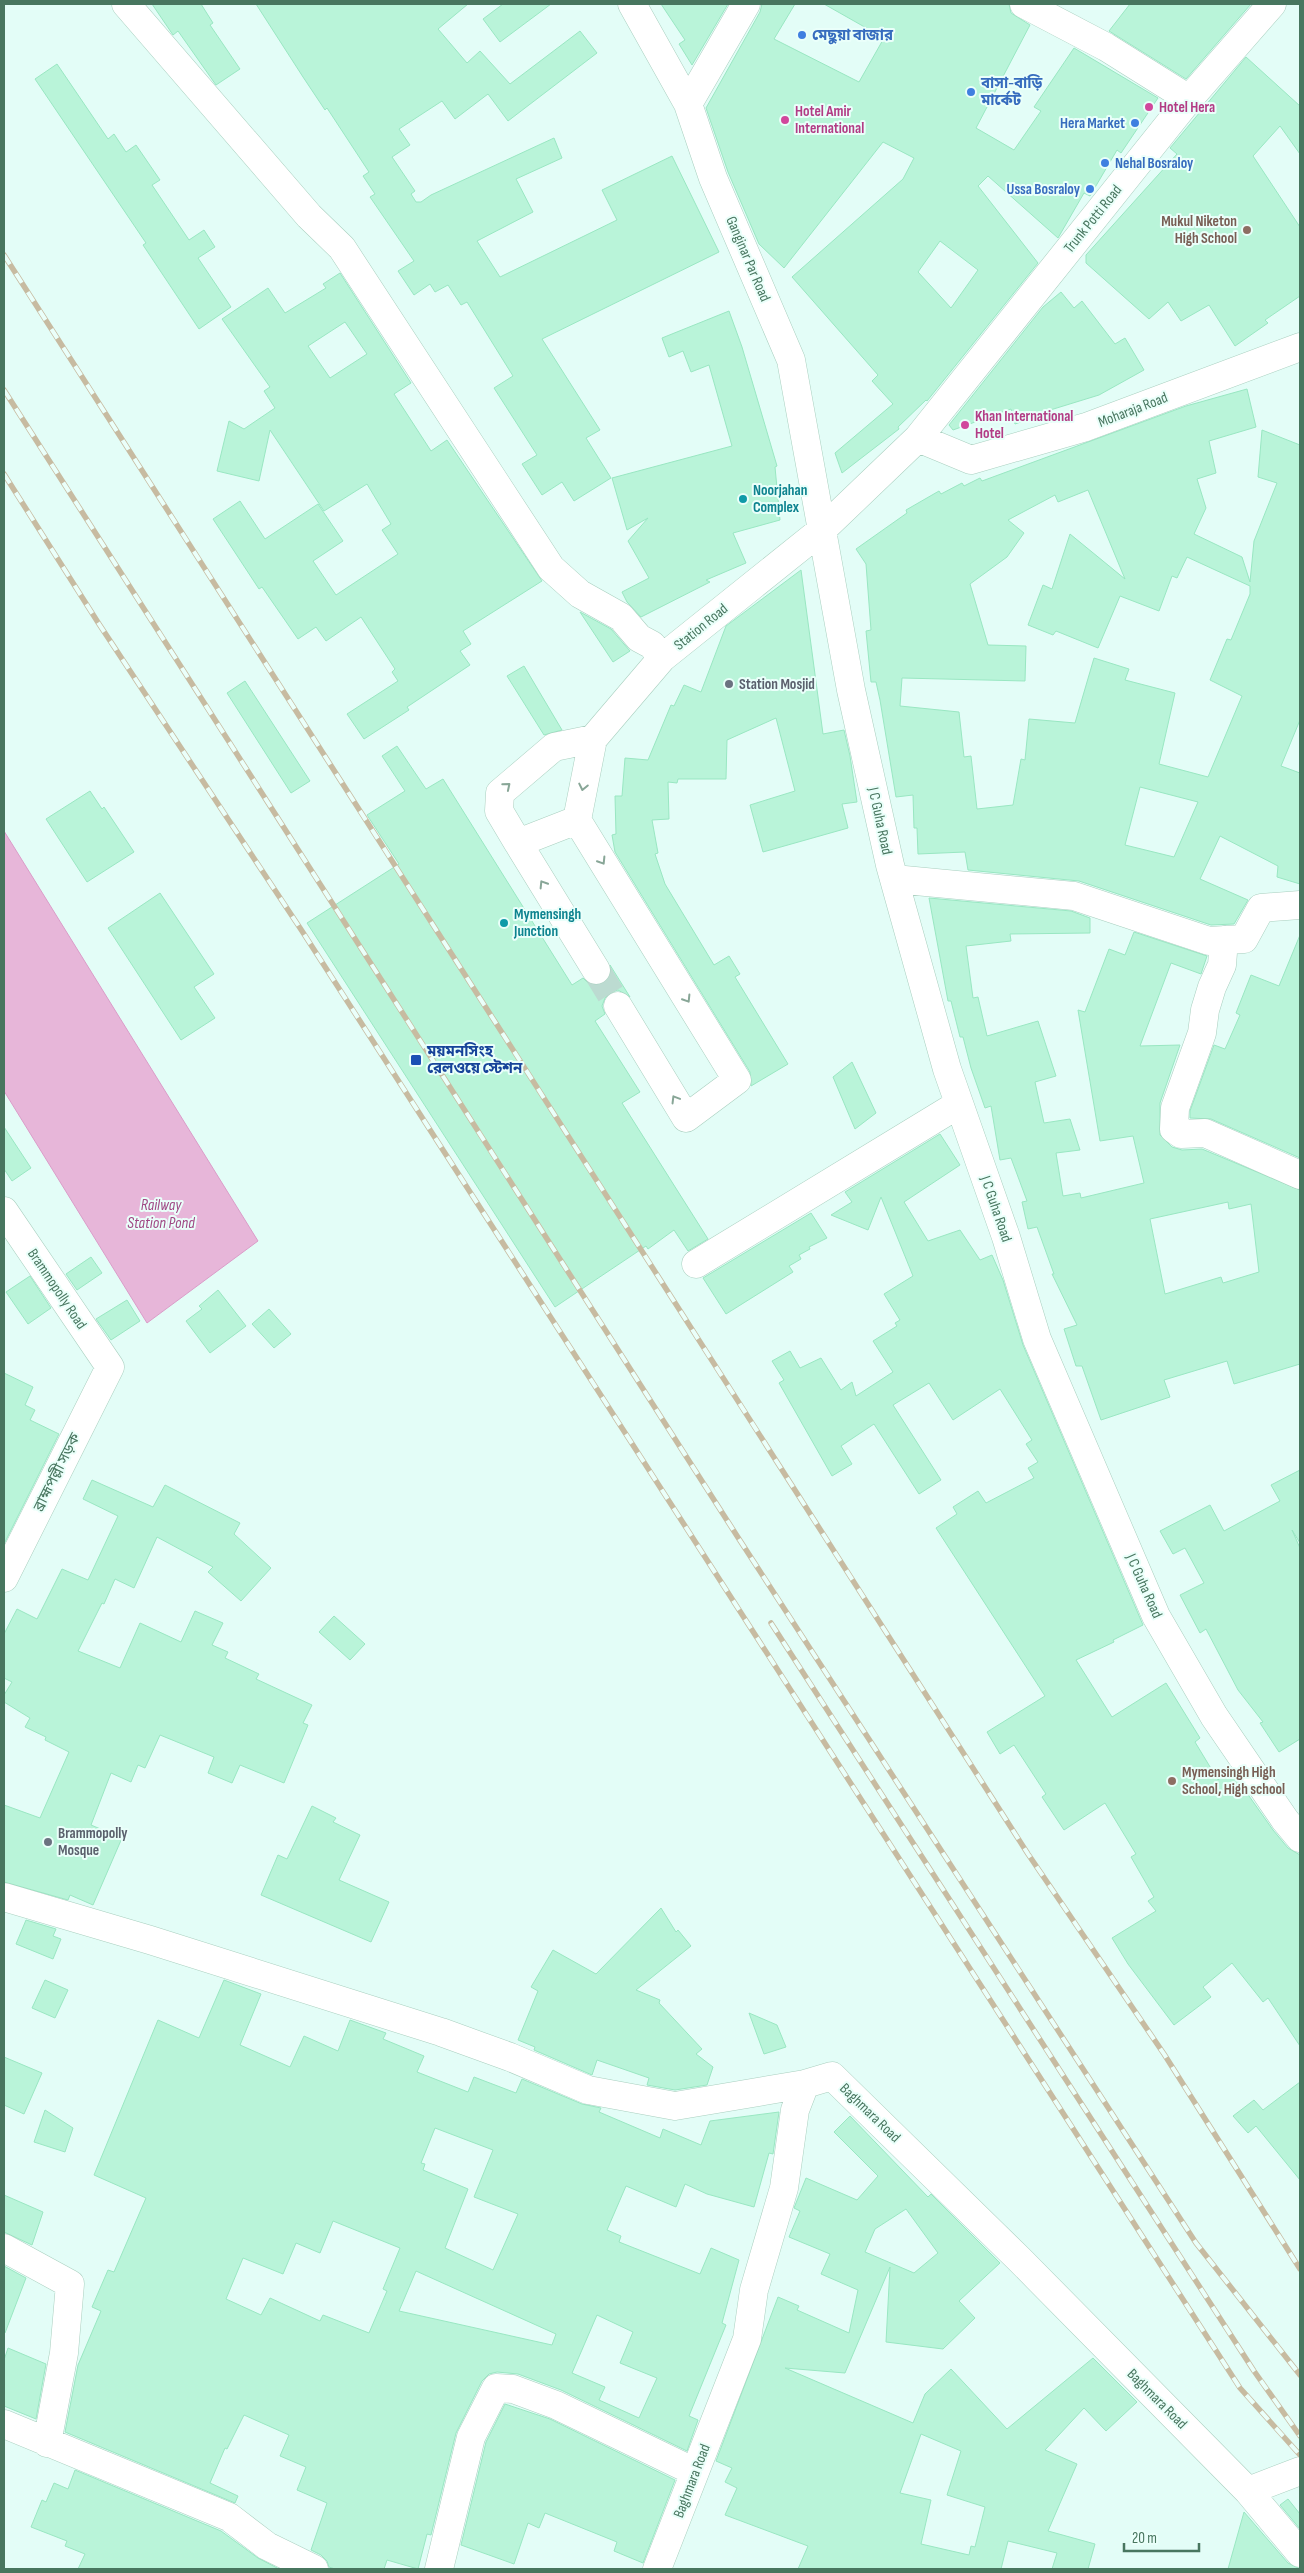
<svg xmlns="http://www.w3.org/2000/svg" width="1304" height="2573" viewBox="0 0 1304 2573" font-family="'Sofia Sans Condensed','Noto Sans Bengali',sans-serif">
<style>
.water{fill:#e7b6d9;stroke:#da9cc8}
.building{fill:#b9f4d9;stroke:#99e7c2;fill-rule:evenodd}
.lines{fill:none;stroke-linecap:round;stroke-linejoin:round}
.minor-tunnel{stroke:#bcdbd1;stroke-width:28;stroke-dasharray:28 14;stroke-linecap:butt}
.minor-casing{stroke:#a9cfbf;stroke-width:29}
.minor{stroke:#fff;stroke-width:28}
.rail-casing{stroke:#c7bba1;stroke-width:5.5}
.rail{stroke:#eafffa;stroke-width:4;stroke-dasharray:11;stroke-linecap:butt}
.oneway{stroke:#88a697}
.shop-dot{fill:#3f7fe0;stroke:#eafffa;stroke-width:2}
.hotel-dot{fill:#d1479c;stroke:#eafffa;stroke-width:2}
.education-dot{fill:#8d6e63;stroke:#eafffa;stroke-width:2}
.culture-dot{fill:#0f9aa8;stroke:#eafffa;stroke-width:2}
.worship-dot{fill:#6b7280;stroke:#eafffa;stroke-width:2}
.transit-dot{fill:#1a4fb4;stroke:#eafffa;stroke-width:2}
.labels{text-anchor:middle;dominant-baseline:central;stroke-width:4;stroke-linejoin:round;paint-order:stroke}
.shop-label{font-size:15px;font-weight:bold;fill:#366cbe;stroke:#eafffa;text-anchor:start}
.hotel-label{font-size:15px;font-weight:bold;fill:#b23c85;stroke:#eafffa;text-anchor:start}
.street-label{font-size:15px;fill:#48765f;stroke:#eafffa}
.education-label{font-size:15px;font-weight:bold;fill:#785e54;stroke:#eafffa;text-anchor:end}
.culture-label{font-size:15px;font-weight:bold;fill:#0d838f;stroke:#eafffa;text-anchor:start}
.worship-label{font-size:15px;font-weight:bold;fill:#5b616d;stroke:#eafffa;text-anchor:start}
.transit-label{font-size:15px;font-weight:bold;fill:#164399;stroke:#eafffa;text-anchor:start}
.water-label{font-size:16px;font-style:italic;fill:#a04985;stroke:#eafffa}
</style>
<rect width="100%" height="100%" fill="#e3fdf7"/>
<path class="water" d="M4,831L258,1241L147,1323L4,1091Z"/>
<path class="building" d="M152,4H201L213,23L210,25L240,69L216,85L178,31L173,35Z
M256,4H468L438,29L467,63L480,51L510,84L580,31L597,53L508,121L488,94L455,119L442,101L399,129L410,145L392,157L415,191L411,194L416,202H421L431,195L554,138L562,158L516,179L533,212L477,241L500,277L617,220L602,190L672,156L719,252L542,339L600,430L586,438L611,478L574,501L562,482L542,495L522,464L537,455L494,388L513,376L467,302L461,305L448,285L435,292L430,284L414,295L398,271L414,261L370,197L375,194L363,176L369,172L327,108L325,110L303,77Z
M503,4H551L500,42L483,19Z
M661,4H728L692,65L679,44L685,40Z
M762,4H795L774,39L859,82L884,38L824,4H1009L1011,13L1030,25L976,128L1014,150L1041,111L1034,107L1074,48L1158,98L1121,153L1117,150L1090,196L1084,193L1058,238L988,176L978,186L1038,263L927,401L926,400L898,427L899,429L842,473L835,453L893,404L872,381L878,375L792,277L903,179L914,158L883,142L784,268L759,244L728,172L706,108L760,12ZM940,241L978,270L951,308L918,272Z
M1130,4H1251L1186,79L1109,31Z
M1246,57L1300,106V154L1280,126L1253,156L1300,227V296L1265,320L1268,323L1235,346L1209,305L1181,321L1168,302L1149,319L1086,263V255L1177,154L1170,148Z
M57,64L108,139L114,134L126,152L136,145L160,180L152,185L189,240L204,230L215,247L198,258L231,307L199,329L143,245L146,243L35,79Z
M340,273L411,383L394,394L431,451L447,440L542,581L463,631L471,644L460,651L470,665L407,707L409,710L364,739L347,714L398,681L392,672L395,669L361,617L326,641L316,627L298,639L262,587L259,589L213,519L240,501L265,539L318,504L343,541L313,561L336,595L398,554L382,530L391,524L367,484L324,511L270,430L259,481L217,471L229,421L244,429L275,408L264,391L270,387L222,319L268,288L285,313L326,288L323,284ZM345,322L367,354L330,378L308,346Z
M1061,292L1074,308L1082,301L1115,344L1125,338L1144,370L1099,395L1034,415L1035,417L1015,424L1011,409L953,430L949,425L1043,307Z
M729,311L742,347L777,466L775,467L780,520L733,533L746,563L706,580L710,582L641,617L627,602L622,592L649,578L628,541L648,518L627,530L612,478L732,446L709,365L691,372L683,351L669,357L662,338Z
M1247,389L1256,427L1209,441L1216,473L1197,479L1206,508L1194,534L1242,557L1250,582L1254,541L1277,483L1258,477L1262,430L1300,445V720L1281,766L1300,773V884L1277,877L1278,866L1220,836L1200,879L1248,900L1234,924L1211,925L1079,881L968,870L965,852L918,854L917,828H914L913,795L896,797L880,700L876,682H871L866,631L871,630L866,564L856,549L907,513L906,510L939,491L941,494L962,483L964,486L980,478L982,481L1186,406ZM1088,490L1125,579L1070,534L1052,589L1043,585L1028,625L1053,635L1056,631L1098,648L1120,596L1159,611L1172,576L1177,578L1187,557L1250,586V594L1231,640L1227,639L1210,680L1242,696L1208,777L1159,764L1175,693L1125,680L1129,669L1094,658L1075,723L1029,719L1025,760L1021,759L1013,805L977,809L971,756L964,757L959,712L900,706L902,678L1025,681L1026,646L988,645L970,584L1007,557L1024,533L1008,520L1055,495L1058,502ZM1140,787L1198,802L1174,857L1125,845Z
M801,570L823,734L844,730L850,756L857,802L842,804L848,828L763,852L750,805L795,791L776,718L727,740L726,779H678L677,783L668,782L669,819L652,820L658,853L655,854L665,884L714,965L729,956L740,974L735,977L788,1064L751,1086L750,1072L615,852L612,835L616,834L615,796H622L625,758L648,760L671,705L674,706L684,685L701,692L726,626Z
M580,612L611,629L630,651L613,662Z
M524,666L562,730L544,735L507,676Z
M245,681L310,781L291,793L227,693Z
M397,746L426,789L443,779L572,985L583,978L589,984L597,986L604,984L610,977V965L630,997L618,990L610,993L605,998L602,1006L605,1014L595,1021L640,1092L622,1103L708,1239L688,1251L674,1230L648,1249L646,1246L555,1307L307,923L399,864L367,815L405,791L382,756Z
M90,791L102,809L104,807L134,852L87,882L46,819Z
M160,893L214,974L194,987L215,1018L181,1040L108,928Z
M929,898L1071,911L1090,918V933L1010,934L1011,941L966,946L973,998L978,997L987,1036L1038,1021L1056,1076L1035,1082L1044,1123L1070,1119L1080,1150L1056,1153L1063,1196L1080,1193L1081,1198L1144,1183L1133,1136L1100,1141L1078,1010L1085,1012L1109,949L1125,955L1134,932L1207,956L1201,974L1171,963L1140,1046L1180,1045L1160,1103V1135L1172,1147L1182,1150L1202,1149L1300,1190V1364L1234,1384L1227,1361L1164,1380L1170,1397L1101,1420L1082,1366H1076L1064,1329L1077,1325L1052,1274H1054L1037,1227L1028,1229L1022,1202L1027,1201L1011,1158L1000,1160L991,1106L985,1108L971,1068L963,1037H960L951,1001H948ZM1228,1202L1229,1209L1251,1204L1259,1272L1223,1283L1221,1277L1165,1294L1150,1219Z
M1300,935V1158L1211,1119L1190,1118V1111L1214,1045L1225,1049L1240,1015L1236,1013L1251,975L1279,986Z
M852,1062L876,1113L855,1129L833,1077Z
M4,1127L31,1168L12,1181L4,1169Z
M940,1134L960,1165L904,1202L928,1241L960,1230L980,1260L992,1255L1003,1280L1023,1345L1143,1625L1113,1640L1114,1642L1076,1660L1112,1717L1166,1683L1200,1738L1195,1742L1218,1780L1230,1769L1273,1830L1288,1848L1300,1855V2046L1268,1998L1263,2002L1232,1963L1203,1987L1211,1997L1174,2025L1128,1964L1112,1938L1156,1911L1148,1901L1154,1897L1131,1857L1136,1854L1105,1803L1064,1830L1042,1797L1046,1794L1014,1745L1000,1754L987,1732L1045,1696L936,1528L957,1514L953,1507L978,1491L986,1503L1034,1478L1028,1468L1038,1462L1026,1444L1032,1440L1000,1389L953,1420L929,1383L893,1405L941,1480L919,1494L874,1424L841,1446L852,1464L832,1476L779,1383L784,1380L772,1361L790,1351L800,1368L821,1358L841,1390L852,1382L856,1396L893,1372L873,1341L897,1326L895,1323L900,1320L884,1294L913,1276L881,1197L868,1230L831,1215L852,1202L845,1192Z
M811,1213L827,1238L809,1247L810,1249L799,1255L801,1259L789,1266L793,1272L726,1314L703,1278Z
M91,1257L102,1273L77,1290L66,1274Z
M30,1276L51,1308L28,1324L6,1292Z
M218,1290L246,1326L210,1353L186,1321L202,1309L199,1306Z
M127,1300L140,1321L111,1340L96,1319Z
M269,1309L291,1334L274,1348L252,1324Z
M4,1373L33,1387L25,1405L35,1410L30,1420L59,1434L4,1544Z
M1300,1470V1543L1292,1530L1300,1548V1739L1279,1752L1260,1723L1263,1722L1238,1690L1206,1629L1200,1633L1180,1595L1204,1583L1185,1548L1173,1554L1160,1531L1210,1505L1224,1531L1280,1501L1271,1485Z
M92,1480L153,1507L165,1485L240,1523L234,1534L271,1568L241,1601L208,1572L213,1567L157,1537L134,1588L115,1579L104,1604L102,1603L78,1651L120,1668L140,1623L181,1642L195,1611L223,1623L212,1645L228,1652L225,1658L259,1674L256,1679L312,1705L303,1723L308,1725L284,1783L240,1765L232,1783L208,1773L214,1757L160,1735L145,1768L138,1765L131,1782L111,1773L91,1825L122,1838L93,1905L70,1895L68,1900L4,1882V1805L40,1818L69,1752L45,1740L46,1737L25,1727L30,1718L4,1702V1695L12,1682L4,1678V1634L17,1609L37,1619L62,1569L88,1580L118,1516L83,1499Z
M334,1616L365,1644L350,1660L319,1632Z
M312,1806L336,1818L333,1822L360,1835L339,1880L389,1902L371,1942L261,1895L278,1855L287,1859Z
M661,1908L676,1932L678,1930L691,1946L636,1990L660,2000L659,2003L702,2049L696,2054L713,2067L707,2085L675,2090L647,2085L649,2078L597,2060L592,2075L534,2050L535,2047L518,2040L538,1991L531,1987L553,1950L596,1974Z
M26,1920L56,1929L53,1936L61,1939L53,1959L16,1944Z
M45,1980L68,1990L55,2018L32,2008Z
M224,1980L261,1994L240,2045L290,2067L304,2036L338,2051L350,2020L386,2033L383,2039L424,2056L417,2072L468,2092L474,2077L516,2093L522,2079L582,2104L601,2108L599,2112L660,2138L663,2129L701,2145L710,2121L779,2112L773,2154L769,2153L754,2207L707,2194L685,2184L676,2207L626,2186L607,2230L621,2236L619,2242L700,2274L711,2248L739,2260L722,2323L726,2325L689,2416L698,2420L687,2451L561,2390L518,2374L497,2372L489,2374L482,2381L456,2433L431,2535L427,2534L418,2569L387,2560L384,2569H335L329,2567L327,2561L321,2555L311,2550L327,2503L297,2490L306,2467L280,2456L289,2435L244,2415L227,2449L225,2448L210,2483L238,2496L235,2503L65,2432L78,2365L101,2311L92,2307L108,2270L114,2272L146,2198L94,2175L158,2020L199,2038ZM435,2128L493,2150L474,2197L518,2214L493,2270L445,2248L468,2189L423,2170L425,2164L421,2163ZM333,2221L400,2248L383,2289L387,2291L369,2333L323,2315L320,2321L270,2298L261,2315L226,2299L243,2258L283,2274L296,2243L320,2253ZM416,2271L556,2334L552,2345L399,2311ZM597,2315L633,2332L620,2363L657,2378L639,2418L599,2400L605,2387L572,2373Z
M749,2013L777,2025L786,2047L764,2054Z
M4,2057L42,2073L24,2114L4,2105Z
M1300,2082V2180L1256,2126L1248,2133L1233,2116L1254,2100L1263,2110Z
M45,2110L73,2128L65,2152L34,2142Z
M850,2116L928,2197L931,2194L1000,2263L959,2301L975,2318L943,2349L886,2342L890,2267L845,2373L785,2368L913,2423L925,2394L951,2369L1007,2429L1093,2358L1137,2402L1106,2431L1084,2408L1045,2450L1077,2464L1048,2531L1095,2544L1088,2569H1052L1057,2553L1008,2541L1001,2569H798L808,2546L725,2515L737,2488L725,2482L732,2468L716,2461L778,2297L799,2306L797,2310L849,2333L858,2290L821,2274L830,2254L789,2237L800,2211L794,2208L806,2178L857,2200L878,2176L834,2132ZM906,2209L938,2253L914,2273L865,2252L875,2229ZM921,2434L961,2451L947,2495L985,2507L975,2547L971,2546L969,2555L921,2544L931,2500L900,2493Z
M4,2195L43,2212L32,2245L4,2232Z
M4,2266L26,2278L5,2333L4,2332Z
M8,2348L46,2364L36,2419L4,2406V2360Z
M505,2404L550,2419L675,2480L643,2563L614,2551L617,2542L545,2513L539,2528L528,2523L514,2564L461,2545L486,2442Z
M75,2470L221,2531L258,2558L279,2569H78L85,2554L65,2546L67,2541L31,2527L42,2500L46,2502L54,2483L68,2489Z
M1288,2499L1300,2514V2529L1280,2505Z
M1244,2512L1288,2563L1300,2569H1228Z"/>
<g class="lines">
<path class="minor-tunnel" d="M596,970L618,1006"/>
<g class="minor-casing">
<path id="minor" d="M126,4L309,216L342,248L551,568L580,594L621,617L639,638L652,645L662,658
M632,4L688,104L713,178L791,360L851,690L890,865L947,1069L1006,1237L1037,1339L1156,1616L1214,1716L1285,1820L1300,1838
M1024,4L1106,47L1189,99
M688,104L746,4
M918,438L1189,99L1272,4
M593,739L554,747L500,793L499,811L518,843L577,820L593,739L662,658L823,529L918,438L971,460L1086,427L1300,347
M577,820L737,1080L686,1118L618,1006
M518,843L596,970
M894,879L1074,896L1209,941L1244,939L1261,908L1300,905
M1224,940L1222,965L1212,987L1205,1010L1202,1033L1175,1108L1174,1129L1181,1134L1205,1133L1300,1175
M4,1211L110,1367L4,1578
M696,1264L959,1104
M4,1897L150,1940L441,2032L510,2057L588,2090L675,2106L805,2084
M4,2248L70,2284L64,2353L47,2443
M4,2424L229,2517L267,2546L314,2569
M1248,2491L1300,2553
M439,2569L471,2437L496,2388L513,2389L556,2405L695,2472
M657,2569L747,2339L754,2290L784,2188L795,2110L805,2084L832,2076L1020,2260L1248,2491L1300,2471"/>
</g>
<use href="#minor" class="minor"/>
<g class="rail-casing">
<path id="rail" d="M4,255L1028,1854L1164,2054L1300,2269
M4,390L739,1539L1196,2243L1300,2375
M4,474L99,624L302,931L1240,2388L1300,2455
M771,1623L1254,2371L1300,2436"/>
</g>
<use href="#rail" class="rail"/>
</g>
<defs><path id="oneway-chevron" d="M-2-3.5L2.5 0L-2 3.5" fill="none" stroke-width="1.6" stroke-linecap="round" stroke-linejoin="round" transform="scale(1.25)"/></defs>
<g class="oneway">
<use href="#oneway-chevron" transform="translate(507 786) rotate(-40)"/>
<use href="#oneway-chevron" transform="translate(583 787) rotate(102)"/>
<use href="#oneway-chevron" transform="translate(602 861) rotate(58)"/>
<use href="#oneway-chevron" transform="translate(543 884) rotate(-122)"/>
<use href="#oneway-chevron" transform="translate(687 999) rotate(58)"/>
<use href="#oneway-chevron" transform="translate(675 1099) rotate(-121)"/>
</g>
<g class="shop-dot">
<circle cx="802" cy="35" r="5"/>
<circle cx="971" cy="92" r="5"/>
<circle cx="1135" cy="123" r="5"/>
<circle cx="1105" cy="163" r="5"/>
<circle cx="1090" cy="189" r="5"/>
</g>
<g class="hotel-dot">
<circle cx="1149" cy="107" r="5"/>
<circle cx="785" cy="120" r="5"/>
<circle cx="965" cy="425" r="5"/>
</g>
<g class="education-dot">
<circle cx="1247" cy="230" r="5"/>
<circle cx="1172" cy="1781" r="5"/>
</g>
<g class="culture-dot">
<circle cx="743" cy="499" r="5"/>
<circle cx="504" cy="923" r="5"/>
</g>
<g class="worship-dot">
<circle cx="729" cy="684" r="5"/>
<circle cx="48" cy="1842" r="5"/>
</g>
<rect class="transit-dot" x="410" y="1054" width="12" height="12" rx="2.5"/>
<g class="labels">
<g class="shop-label">
<text x="812" y="35">মেছুয়া বাজার</text>
<text x="981" y="83">বাসা-বাড়ি<tspan x="981" dy="17">মার্কেট</tspan></text>
<text x="1125" y="123" text-anchor="end">Hera Market</text>
<text x="1115" y="163">Nehal Bosraloy</text>
<text x="1080" y="189" text-anchor="end">Ussa Bosraloy</text>
</g>
<g class="hotel-label">
<text x="1159" y="107">Hotel Hera</text>
<text x="795" y="111">Hotel Amir<tspan x="795" dy="17">International</tspan></text>
<text x="975" y="416">Khan International<tspan x="975" dy="17">Hotel</tspan></text>
</g>
<g class="street-label">
<text transform="translate(1093 219) rotate(-51)">Trunk Potti Road</text>
<text transform="translate(748 259) rotate(67)">Ganginar Par Road</text>
<text transform="translate(1133 410) rotate(-21)">Moharaja Road</text>
<text transform="translate(701 627) rotate(-39)">Station Road</text>
<text transform="translate(880 821) rotate(78)">J C Guha Road</text>
<text transform="translate(996 1209) rotate(71)">J C Guha Road</text>
<text transform="translate(57 1289) rotate(56)">Brammopolly Road</text>
<text transform="translate(57 1472) rotate(-63)">ব্রাহ্মপল্লী সড়ক</text>
<text transform="translate(1144 1586) rotate(66)">J C Guha Road</text>
<text transform="translate(870 2113) rotate(44)">Baghmara Road</text>
<text transform="translate(1157 2399) rotate(45)">Baghmara Road</text>
<text transform="translate(692 2481) rotate(-69)">Baghmara Road</text>
</g>
<g class="education-label">
<text x="1237" y="221">Mukul Niketon<tspan x="1237" dy="17">High School</tspan></text>
<text x="1182" y="1772" text-anchor="start">Mymensingh High<tspan x="1182" dy="17">School, High school</tspan></text>
</g>
<g class="culture-label">
<text x="753" y="490">Noorjahan<tspan x="753" dy="17">Complex</tspan></text>
<text x="514" y="914">Mymensingh<tspan x="514" dy="17">Junction</tspan></text>
</g>
<g class="worship-label">
<text x="739" y="684">Station Mosjid</text>
<text x="58" y="1833">Brammopolly<tspan x="58" dy="17">Mosque</tspan></text>
</g>
<g class="transit-label">
<text x="427" y="1051">ময়মনসিংহ<tspan x="427" dy="17">রেলওয়ে স্টেশন</tspan></text>
</g>
<g class="water-label">
<text x="161" y="1205">Railway<tspan x="161" dy="18">Station Pond</tspan></text>
</g>
</g>
<rect width="1304" height="2573" fill="none" stroke="#48765f" stroke-width="10"/>
<path d="M1124 2543v8h75v-8" fill="none" stroke="#48765f" stroke-width="2.5"/>
<text x="1132" y="2543" font-size="15" fill="#48765f" stroke="#eafffa" stroke-width="4" paint-order="stroke">20 m</text>
</svg>
